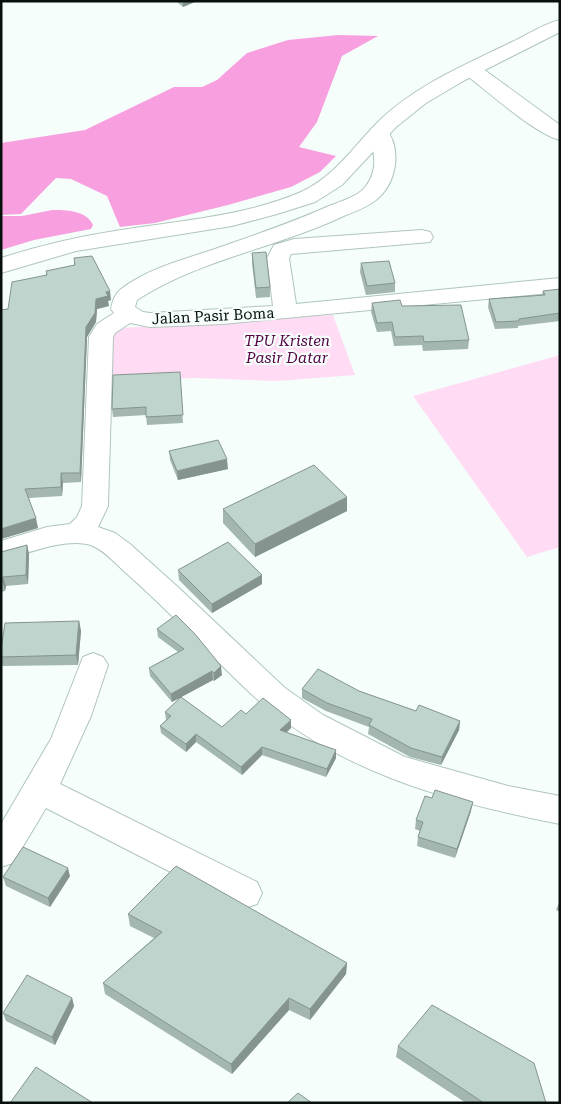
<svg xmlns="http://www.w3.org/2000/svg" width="561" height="1104" viewBox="0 0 561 1104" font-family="'Roboto Serif',serif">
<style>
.green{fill:#ffdcf3}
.forest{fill:#f8a0df}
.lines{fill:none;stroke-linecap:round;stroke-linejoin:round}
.minor-casing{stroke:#afc5bd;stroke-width:2}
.highway-casing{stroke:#afc5bd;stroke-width:2}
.minor{fill:#fff;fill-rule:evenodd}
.highway{fill:#fff;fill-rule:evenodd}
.wall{fill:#a3b6af}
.shaded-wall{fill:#85948f}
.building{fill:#bed4cc;stroke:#85948f}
.labels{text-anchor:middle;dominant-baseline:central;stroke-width:4.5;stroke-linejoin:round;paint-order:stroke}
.street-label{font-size:15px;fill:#08100d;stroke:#f5fefb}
.park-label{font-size:15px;font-style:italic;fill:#540445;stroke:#f5fefb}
</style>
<rect width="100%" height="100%" fill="#f5fefb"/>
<path class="green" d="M333,315L355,375L278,381L194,378L107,382L108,336L120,328Z
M560,355V547L527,557L413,396Z"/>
<path class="forest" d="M338,35L378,36L342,56L317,122L299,147L336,156L320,172L291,187L228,205L155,223L120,227L107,196L71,179L56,178L21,214L1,215V143L85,130L174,87H202L217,80L247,53L288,40Z
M52,210C66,210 86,210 93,225L91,229L34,240L1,250V216H22Z"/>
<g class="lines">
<g class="minor-casing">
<path id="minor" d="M472,64L479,66L560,125V140C535,134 487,91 465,74L462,70L465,66Z
M379,126L386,128C402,150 397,183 376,200C365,209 347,214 335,220C270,249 197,261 137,300L135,307L143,312L150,313L273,306L267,258L274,245L294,239L422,230L430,232L433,237L430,242L291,254L289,258L296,304L560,278V292L223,324L150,327L130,323L115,333L113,337L108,506L98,527L115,533L130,544L180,589L285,688L323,715L405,757L508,786L560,796V824C447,802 330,770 245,688C205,650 167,609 125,572C115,563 106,552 93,546C68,536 26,554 1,561V541L47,527L70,524L77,517L82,506L89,337L97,324L114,313L111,309C112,302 115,294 121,289C147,269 182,260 212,250C252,236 291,223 329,206C341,201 358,197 366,186C379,168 374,152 369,132L372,128Z
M93,653L103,657L108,665L91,716L60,784L257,882L262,893L257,904L245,908L233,904L46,808L13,863L1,867V824L51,739L83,657Z"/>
</g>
<g class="highway-casing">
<path id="highway" d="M560,20V32L465,80L426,103L396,127L342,185L315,202L277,214L232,226L76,251L1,273V258C39,246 76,237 115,231C177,221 243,217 301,192C336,176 355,144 381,119C418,84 467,64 512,42C527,35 543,24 560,20Z"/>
</g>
<use href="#minor" class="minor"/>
<use href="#highway" class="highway"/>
</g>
<path class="wall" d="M176,1H197L183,7Z
M252,253L270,287V297L256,298L252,263Z
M74,258L111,300L108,301L109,306L97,309L96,322L87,337L81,482L63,483L62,496L29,498L38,528L1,539V310L8,309L46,275V271L74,265Z
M361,263L395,283V292L366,295L360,272Z
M560,289V321L518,326V328L495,329L488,307L489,299L542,295L543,291Z
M372,303L402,306L469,340L468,349L423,351L422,345L394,346L391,331L377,332L371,312Z
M180,372L183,423L147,425L146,415L113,417L112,409Z
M169,451L228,469L178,480L170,460Z
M223,509L347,511L255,557L223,523Z
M27,545L29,554L28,584L6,586L5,591L1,592V552Z
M178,570L262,575V584L212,613L179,580Z
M79,621L81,631L78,665L2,666L1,661V649Z
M157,629L222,675L214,681L213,680L172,702L150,676L149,668L178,652L158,637Z
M302,689L359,691L416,711L460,721L459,730L441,765L410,757L368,734L369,727L326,711L302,698Z
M165,712L222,727L246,714L291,720V728L286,733L336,750V758L326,777L262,755L242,775L196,742L186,752L161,733L160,726L166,720Z
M471,811L455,858L417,846L418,837L420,831L415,829L416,820Z
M70,876L50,907L6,886L3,877Z
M560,900V912L556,910Z
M128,914L347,963L346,974L310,1020L289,1010L232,1074L105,994L103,983L154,938L130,926Z
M72,998L74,1006L55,1045L6,1021L3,1013Z
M398,1046L546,1103H466L396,1057Z"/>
<path class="shaded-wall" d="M183,1H197L183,7Z
M110,291L111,300L108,301L109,306L97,309L96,322L87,337L81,482L80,473L86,327L96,299L106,292Z
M227,459L228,469L178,480L177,471Z
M61,473L63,483L62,496L61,487Z
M347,497V511L255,557V544Z
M36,518L38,528L1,539V529Z
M27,545L29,554L28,584L26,575Z
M262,575V584L212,613V604Z
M3,577L6,586L5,591L3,582Z
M79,621L81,631L78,665L76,655Z
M221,666L222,675L214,681V673Z
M212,671L213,680L172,702L171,694Z
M291,720V728L280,738V730Z
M460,721L459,730L441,765L442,757Z
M196,734V742L186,752V744Z
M262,747V755L242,775L241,767Z
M336,750V758L326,777L327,769Z
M473,802L471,811L455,858L457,849Z
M68,868L70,876L50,907L48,898Z
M347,963L346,974L310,1020V1009Z
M72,998L74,1006L55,1045L52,1037Z
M289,998V1010L232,1074L231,1064Z"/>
<path class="building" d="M266,252L270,287L256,288L252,253Z
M92,256L110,291L106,292L108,296L96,299L95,313L86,327L80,473H61V487L25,489L36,518L1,529V310L8,309L12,282L47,275L46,271L75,265L74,258Z
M389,261L395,283L367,286L361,263Z
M560,289V313L519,319V321L496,322L489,299L545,295L543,291Z
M400,300L402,306L461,305L469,340L424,342L423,336L395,337L392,322L377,323L372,303Z
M180,372L183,415L146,417V407L112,409L113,375Z
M218,440L227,459L177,471L169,451Z
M314,465L347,497L255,544L223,509Z
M228,542L262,575L212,604L178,570Z
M27,545L26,575L3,577V582H1V552Z
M176,615L195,634L221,666L214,673L212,671L171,694L149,668L184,649L157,629Z
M79,621L76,655L1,657V649L5,623Z
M318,669L359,691L416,711L419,705L460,721L442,757L411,748L369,725L372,719L327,703L302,689Z
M181,697L222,727L241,710L246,714L263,698L291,720L280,730L336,750L327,769L262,747L241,767L196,734L186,744L160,726L171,716L165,712Z
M435,790L473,802L457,849L418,837L423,822L416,820L425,796L432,798Z
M23,847L68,868L48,898L3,877Z
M176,866L347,963L310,1009L289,998L231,1064L103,983L162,932L128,914Z
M27,975L72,998L52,1037L3,1013Z
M432,1005L534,1063L546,1103H484L398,1046Z
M36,1067L93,1103H10Z
M298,1093L312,1103H287Z"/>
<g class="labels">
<g class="street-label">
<text transform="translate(213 316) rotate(-3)">Jalan Pasir Boma</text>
</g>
<g class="park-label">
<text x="287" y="341">TPU Kristen<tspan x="287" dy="17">Pasir Datar</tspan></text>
</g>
</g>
<rect width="561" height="1104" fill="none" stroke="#08100d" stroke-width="5"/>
</svg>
